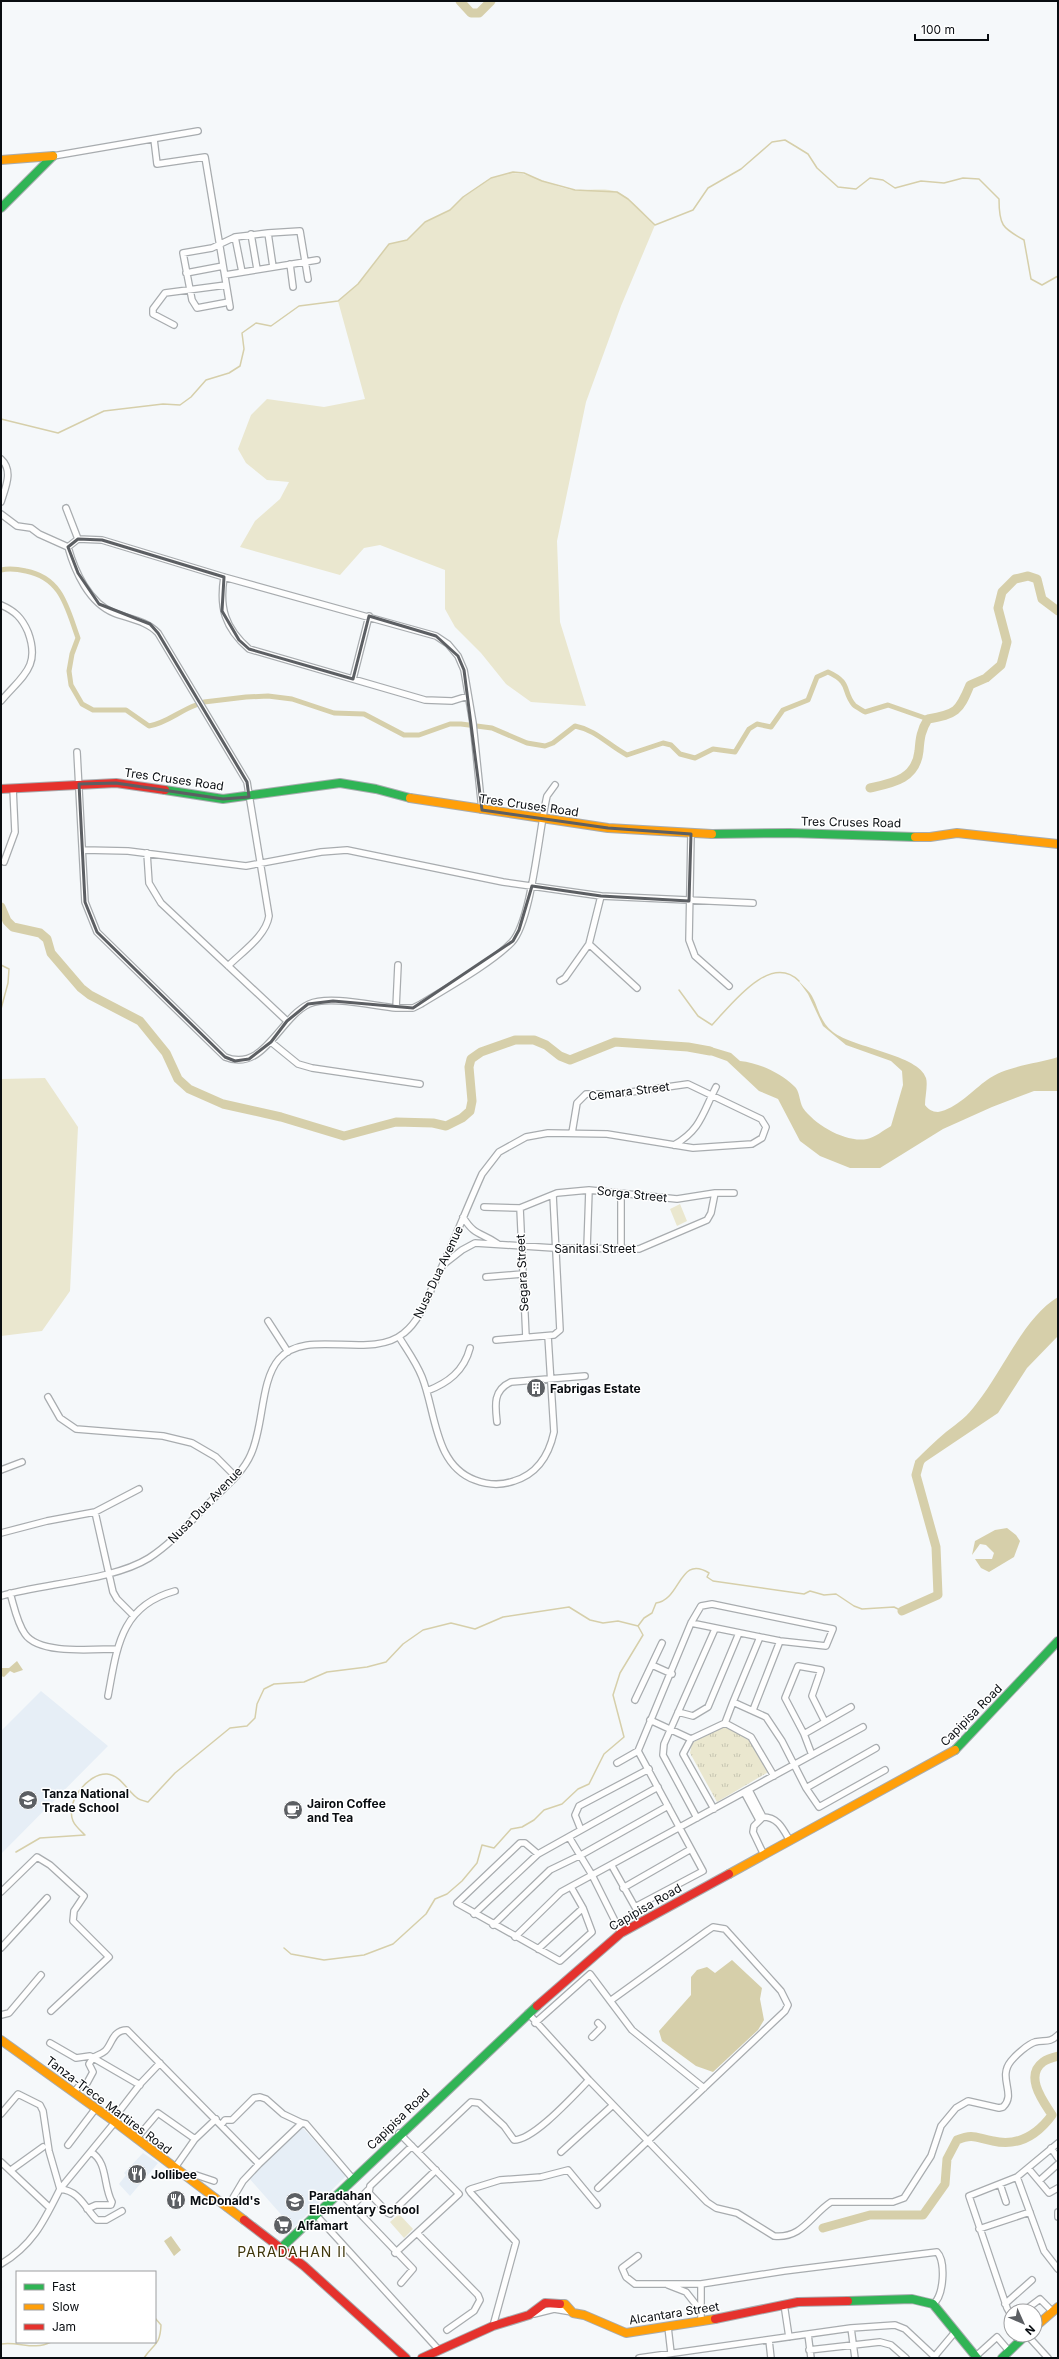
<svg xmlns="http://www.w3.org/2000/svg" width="1059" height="2359" viewBox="0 0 1059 2359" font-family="Inter,sans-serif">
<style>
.built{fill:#e6eef6}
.grass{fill:#eae7cf}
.park{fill:url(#park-tufts)}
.water{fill:#d6cfaa}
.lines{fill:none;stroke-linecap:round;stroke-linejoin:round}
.stream{stroke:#d6cfaa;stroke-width:1.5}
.canal{stroke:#d6cfaa;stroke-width:5}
.river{stroke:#d6cfaa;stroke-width:9}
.street-casing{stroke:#a8acaf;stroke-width:8}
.fast-casing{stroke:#a8acaf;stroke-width:10}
.slow-casing{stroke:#a8acaf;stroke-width:10}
.jam-casing{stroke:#a8acaf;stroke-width:10}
.street{stroke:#fefefe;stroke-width:5.5}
.fast{stroke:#30b455;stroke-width:8}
.slow{stroke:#ff9f0a;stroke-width:8}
.jam{stroke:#e5322d;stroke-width:8}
.marked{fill:none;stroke:#5c5f63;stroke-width:3;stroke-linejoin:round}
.labels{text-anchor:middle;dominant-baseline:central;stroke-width:3;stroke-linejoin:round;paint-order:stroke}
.street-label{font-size:12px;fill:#090d11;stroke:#fff}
.poi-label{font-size:12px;font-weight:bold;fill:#090d11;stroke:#fff;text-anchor:start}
.quarter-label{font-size:14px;letter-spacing:1px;fill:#40380d;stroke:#fff}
</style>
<defs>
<pattern id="park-tufts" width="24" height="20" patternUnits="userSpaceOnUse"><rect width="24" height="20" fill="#eae7cf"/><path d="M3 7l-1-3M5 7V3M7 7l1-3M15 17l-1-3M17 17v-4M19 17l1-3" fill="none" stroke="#c7c5b1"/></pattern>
</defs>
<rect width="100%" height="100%" fill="#f5f8fa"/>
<path class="built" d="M41,1691L108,1746L1,1854V1731Z
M302,2127L346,2176L293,2228L248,2177Z
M143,2153L158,2163L130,2196L119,2184L126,2175L124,2173Z"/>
<path class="grass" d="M509,173C533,172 551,187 574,190C588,191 605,187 617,192C632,198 644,214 655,225L621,306L586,402L557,541L560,622L586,706L531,702L506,684L481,653L455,627L445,609V570L380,545L364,548L340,575L240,547L255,521L280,499L289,482L267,480L246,463L238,449L251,415L267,399L324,407L365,399L338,301L358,284L389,244L407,240L425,222L450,210L463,197L491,178Z
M45,1078L78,1127L70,1291L42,1331L1,1336V1079Z
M680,1204L687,1221L677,1226L670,1209Z
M399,2214L413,2229L404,2238L390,2222Z"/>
<path class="park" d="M725,1725L749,1737L770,1771L717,1802L690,1753L692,1743Z"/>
<path class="water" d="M797,979C801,984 806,988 810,993C819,1006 818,1020 833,1032C854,1048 919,1055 926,1078C928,1085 925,1097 925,1105C928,1109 932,1112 938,1112C956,1109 973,1090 987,1080C1006,1066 1036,1064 1058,1057V1091H1034L992,1107L943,1129L880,1168H850L820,1156L800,1141L778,1099L759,1091L727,1061L688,1047L615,1042L711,1047L731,1053L740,1061C759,1063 779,1072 794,1086C800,1091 799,1101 803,1108C815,1125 846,1143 867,1139C874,1138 884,1130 891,1126L903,1085L902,1071L891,1061L846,1045L823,1026L808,994Z
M1058,1297V1336L1027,1368L998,1413L925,1462L916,1475L915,1461C925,1451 935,1441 946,1432C959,1422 967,1417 977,1403C1002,1372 1024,1317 1058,1297Z
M1007,1528L1016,1535L1020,1541L1014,1557L989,1572L981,1568L975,1559H992L994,1553L986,1545L980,1544L972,1555L975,1541L995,1530Z
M17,1661L23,1670L14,1673L10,1671L4,1677L1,1676V1668H9Z
M732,1960L762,1988L760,1999L764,2020L758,2030L713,2072L696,2066L662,2041L659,2031L691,1995V1977L697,1970L707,1967L715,1973Z
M171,2236L181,2250L174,2256L164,2241Z"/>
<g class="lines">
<path class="stream" d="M1,419L58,433L104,411L163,404L180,405L191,397L206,380L229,373L240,366L244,349L242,333L256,323L271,326L299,306L338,301L358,284L389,244L407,240L425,222L450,210L463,197L491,178L513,172L524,173L542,181L575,190L617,192L628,199L655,225L693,210L708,188L741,169L772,142L785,140L795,146L808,154L817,168L838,187L856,189L870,178L883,180L895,188L921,181L944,183L963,178L979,179L999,199C999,225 1002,228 1024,240L1031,279L1042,285L1058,276
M1,918L13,927
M1,965L9,969L8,983L1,1009
M679,990L698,1016L712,1025C731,1005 770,952 799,981
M638,1626L644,1618L652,1613L656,1603C681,1600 679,1554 709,1573L707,1577L713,1581L804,1594L810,1591L824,1595L836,1594L854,1606L862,1609L894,1607L902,1611
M16,1852L40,1838L85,1835C81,1831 75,1826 73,1821C65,1802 88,1773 107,1774C120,1775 127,1790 136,1797C139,1800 144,1801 148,1802L175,1773L230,1728L247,1726L255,1718L257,1704L264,1689L274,1684L304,1682L327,1672L367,1667L386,1662L403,1644L423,1630L451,1623L475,1629L503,1617L569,1607L590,1620L603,1623L618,1621L638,1626
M284,1948L291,1954L324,1960L364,1955L393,1944L426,1914L435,1899L447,1894L462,1881L477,1863L482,1845L494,1848L511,1829L522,1827L534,1820L544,1810L562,1804L578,1789L589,1784L604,1754L624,1737L613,1695L620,1673L643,1635L638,1626
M1,2344C18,2341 34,2351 51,2342
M144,2358C154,2343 160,2346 161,2325L155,2318"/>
<path class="canal" d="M1,570C10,568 17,569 26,571C62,578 67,608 78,638L72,654L69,671L71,685L82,704L93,710H126L149,726C167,723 179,711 196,705
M204,702L246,697L268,696L292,699L334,713L364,714L404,735H419L450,724H461L492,728L527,743L545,746L553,743L575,726C596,730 608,745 627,755L663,743L671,745L680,754L695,758L713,749L735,752L749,729L757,724L771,727L783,710L808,700L817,677L828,672C852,683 842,691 854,705C856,707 862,710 865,712L888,705L928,719"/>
<path class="river" d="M460,1L471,13H479L491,1
M870,788C893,783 916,779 919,751C920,738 921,730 928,719C956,714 959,712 970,685L986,678L1001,665L1007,642L998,608L1002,592L1015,579L1028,576L1037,579L1042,599L1058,611
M1,907L7,921L13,927L40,933L47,939L51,953L81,988L90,995L140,1021L166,1053L178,1079L189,1089L223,1104L281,1117L344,1136L396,1122L433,1123L446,1126L462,1118L470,1111L472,1101L469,1067L471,1059L481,1052L515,1040H534L546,1045L560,1056L570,1060L615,1042L688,1047L710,1051
M902,1611L938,1595L936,1547L916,1475L919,1464
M823,2228L870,2215H923L945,2184L947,2159L957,2140C974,2133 976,2138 993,2141C1019,2147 1038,2134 1052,2115C1043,2101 1024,2076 1043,2062C1047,2059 1054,2057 1058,2056"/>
<g class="street-casing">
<path id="street" d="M154,139L157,164L205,157L230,307
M53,156L198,131
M268,233L300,231L308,279
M251,234L257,269
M235,237L242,272
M290,264L293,287
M186,273L223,266
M225,275L317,260
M229,302L197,308L192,300L183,253L212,248L235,237L268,233L273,267
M174,325L153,314V309L165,293L226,285
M1,459C14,471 5,488 1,502
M66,508L78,539
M1,514L17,526L31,528L39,534L68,547
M224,577C219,608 225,628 249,649L425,700L452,701L468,696
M1,605C15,611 22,618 28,632C41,667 22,676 1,701
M353,679L369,616
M77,752L85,902L97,932L225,1057C264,1073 279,1018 309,1004C329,995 374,1006 396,1008L398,965
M691,834L689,940L695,956L729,986
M83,850L128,851L246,866L321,852L347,850L503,882L601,896L753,903
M147,853L149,883L161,903L287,1021
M4,862L15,832L13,788
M589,944L637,988
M228,966C242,952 266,936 269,916L247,782L158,633C147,621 130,619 114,613C89,603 75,572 68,547L78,539L102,540L224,577L436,636L448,644L458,656L464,670L473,723L482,810
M560,981L565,978L589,944L601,896
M396,1008H413L421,1004C447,988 492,963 512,942C532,920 539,829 547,796L555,785
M271,1042L298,1064L312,1068L420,1084
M674,1145C701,1130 703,1112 716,1087
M484,1207L520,1208L557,1193L589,1190L677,1199L715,1193H734
M520,1208L526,1337
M463,1217C475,1237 482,1232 498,1244
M587,1248L589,1190
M621,1249V1193
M444,1264L462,1250L475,1243L554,1248L639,1249L707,1220L711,1213L715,1193
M486,1277L522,1274
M268,1321L288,1352
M399,1337C407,1350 416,1362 422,1377C436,1412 434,1465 475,1480C488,1485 500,1486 514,1481C537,1474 549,1455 554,1432L548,1336
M496,1340L554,1335L560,1330L553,1195
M427,1391C448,1383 464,1371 470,1348
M48,1397L60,1418L76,1429L163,1436L192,1443L216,1457L235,1476
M497,1422C495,1405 493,1390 511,1382L585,1376
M1,1470L22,1462
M95,1512L113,1592L117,1599L133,1615
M1,1533L47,1521L95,1512L139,1489
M10,1593C14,1606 17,1623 25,1634C39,1655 94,1649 117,1649
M1,1596C44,1583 112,1581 149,1558C172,1543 190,1522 209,1503C224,1488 243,1473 251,1454C264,1426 260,1381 279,1359C307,1327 370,1361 404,1333C418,1322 425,1304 432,1288C450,1251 465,1212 482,1174L499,1152L526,1137L548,1133L607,1134L693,1148L752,1144L762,1138L766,1127L761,1119L688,1084L617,1094H586L577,1103L572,1133
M652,1665L672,1674
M108,1696C117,1648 120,1606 175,1591
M635,1700L662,1643
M733,1702L760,1637
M753,1710L780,1641
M678,1712L693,1716L708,1707L739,1633
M650,1720L691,1739
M804,1734L851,1707
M812,1755L804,1734L785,1698L798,1666L821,1670L812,1696L824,1720
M617,1763L638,1751L691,1623L701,1606L712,1604L833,1629L826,1646L780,1641L691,1623
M774,1776L751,1737L725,1723L733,1702L766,1717L782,1741L806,1788L819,1807L885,1770
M806,1788L876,1748
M749,1790L763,1817
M744,1792L759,1820
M714,1809L683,1754L691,1739L725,1723
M697,1818L663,1755L664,1744L715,1629
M581,1830L575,1815L579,1806L649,1769
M569,1837L592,1875L621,1933
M538,1854L525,1843H520L457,1903L560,1961L592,1932L583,1908L571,1887
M764,1855L753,1832L754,1826L763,1817C778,1817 783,1829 790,1841
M612,1866L635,1907L703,1871L638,1751
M623,1888L691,1849
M1,1892L37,1857L50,1865L84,1896L74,1911L73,1921L109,1957L51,2011
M474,1914L538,1854L658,1787
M493,1925L550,1870L581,1855L668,1806
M515,1937L561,1892L863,1727
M1,1948L47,1898
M538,1949L583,1908
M528,2013L589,2080L707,2202L716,2208L737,2213L774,2236C802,2239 811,2215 831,2202H893L904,2198L931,2156L941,2126L956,2108L968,2101L999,2108L1003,2107C1017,2094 997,2078 1011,2061C1016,2055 1028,2044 1035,2042C1045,2040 1050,2043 1058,2035
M1,2015L9,2013L41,1975
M535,2023L590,1974L632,2030L704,2088
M592,2037L602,2027L598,2023
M50,2043L76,2058L90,2056L140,2085
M74,2092L79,2086L87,2083L93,2072L89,2064C95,2053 98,2057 105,2051C112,2045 112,2030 127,2030L259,2164L302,2123L306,2124L353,2179
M1,2114L18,2094L40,2105L43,2111L49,2151L60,2189
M221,2125L225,2120H232L254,2098L260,2097L266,2099L283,2114L302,2123
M136,2139L158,2113L195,2139
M68,2145L96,2108
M412,2146L370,2186L369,2193L388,2213L390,2214L436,2170
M1051,2148L1058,2158
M418,2152L471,2102L479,2103L504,2126L514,2140C534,2140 574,2095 589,2080
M561,2152L613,2105
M1,2162L50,2208
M1028,2168L1049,2193L1058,2188
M174,2169L195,2139L216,2119
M11,2170L43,2147
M185,2176L196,2175L214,2181
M1017,2177L1044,2251L1058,2269
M1039,2181L1058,2164
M1000,2184L1006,2202
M598,2188L785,2011L788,2005L781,1991L725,1929L713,1927L707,1931L610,2001
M60,2189L115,2122L114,2118L141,2083L160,2063
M347,2200L413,2269L401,2283
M352,2206L368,2190
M227,2208L243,2181L259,2164
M87,2209L96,2205H111L112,2202C103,2186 108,2162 91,2152
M1058,2212V2217
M316,2215L438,2349
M979,2229L1030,2212
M417,2233L478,2295L480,2300L474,2311L447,2330
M395,2253L459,2194L399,2133
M638,2256L622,2268L626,2277L635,2284H701L784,2271L937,2252C946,2261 944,2297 933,2304
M1,2264C33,2245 44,2221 60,2189C80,2191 84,2207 97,2220H106L122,2211
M701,2284V2322
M668,2285L686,2292L701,2311
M784,2304L789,2337
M1005,2304L1032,2280
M1024,2311L1040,2299L1053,2312
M534,2314L554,2309L572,2312
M1011,2315L1007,2308L969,2196L1017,2177L1058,2143
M493,2326L516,2242L471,2193L469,2190L471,2189L500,2180L541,2177L568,2170L597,2205
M668,2327L671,2353
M851,2328L855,2358
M808,2334L811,2358
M1027,2335L1048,2358
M769,2340L771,2358
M809,2350L880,2342L891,2345L906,2358
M976,2356L997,2337L1009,2351
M934,2357L955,2332
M639,2358L851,2328L895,2325L905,2329L936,2358"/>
</g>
<g class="fast-casing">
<path id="fast" d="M1,208L53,156
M165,790L223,799L340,783L376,789L410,798
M712,834L790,833L915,837
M955,1750L1058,1641
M281,2248L537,2006
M848,2301L912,2299L933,2304L977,2358
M1002,2358L1026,2335"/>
</g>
<g class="slow-casing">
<path id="slow" d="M1,160L53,156
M410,798L608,828L712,834
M915,837H930L957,833L1058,844
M729,1874L955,1750
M1,2040L115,2122L244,2220
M560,2304H565L573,2313L584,2315L626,2333L715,2319
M1035,2327L1058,2307"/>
</g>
<g class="jam-casing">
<path id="jam" d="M1,789L116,783L165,790
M537,2006L621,1933L729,1874
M244,2220L304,2266L406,2358
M715,2319L798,2302L848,2301
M422,2358L493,2326L529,2315L545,2303L560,2304"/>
</g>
<use href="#street" class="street"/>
<use href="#fast" class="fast"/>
<use href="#slow" class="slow"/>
<use href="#jam" class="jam"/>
</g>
<path class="marked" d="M78,539L102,540L224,577L222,611L239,640L249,649L353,679L369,616L436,636L458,656L464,670L482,810L608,828L691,834L689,901L601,896L532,886L519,930L513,941L413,1008L333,1001L308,1004L287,1021L271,1042L249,1059L235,1061L225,1057L97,932L85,902L79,784L116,783L223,799L249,797L247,782L158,633L150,624L99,604L78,573L68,547Z"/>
<defs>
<g id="building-disc" transform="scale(1)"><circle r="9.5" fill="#5c5f63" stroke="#fff"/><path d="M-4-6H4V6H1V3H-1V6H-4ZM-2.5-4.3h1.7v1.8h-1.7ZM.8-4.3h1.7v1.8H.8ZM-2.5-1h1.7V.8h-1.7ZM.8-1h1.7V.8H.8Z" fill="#fff"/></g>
<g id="school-disc" transform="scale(1)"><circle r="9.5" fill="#5c5f63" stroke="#fff"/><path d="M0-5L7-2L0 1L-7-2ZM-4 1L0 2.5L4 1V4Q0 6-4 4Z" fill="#fff"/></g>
<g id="cafe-disc" transform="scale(1)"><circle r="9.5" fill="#5c5f63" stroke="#fff"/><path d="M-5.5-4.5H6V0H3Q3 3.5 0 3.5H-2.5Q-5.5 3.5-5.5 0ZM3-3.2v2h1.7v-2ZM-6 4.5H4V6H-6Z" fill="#fff"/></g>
<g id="restaurant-disc" transform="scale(1)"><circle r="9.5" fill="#5c5f63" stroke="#fff"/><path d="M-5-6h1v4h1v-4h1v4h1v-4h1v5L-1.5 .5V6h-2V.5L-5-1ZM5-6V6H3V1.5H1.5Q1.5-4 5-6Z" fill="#fff"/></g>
<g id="supermarket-disc" transform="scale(1)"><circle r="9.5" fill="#5c5f63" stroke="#fff"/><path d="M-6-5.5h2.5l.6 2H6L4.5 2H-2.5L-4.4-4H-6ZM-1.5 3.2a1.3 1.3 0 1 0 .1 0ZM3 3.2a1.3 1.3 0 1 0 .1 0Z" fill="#fff"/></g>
</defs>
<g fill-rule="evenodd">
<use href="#building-disc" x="536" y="1388"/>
<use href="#school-disc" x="28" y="1800"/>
<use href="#cafe-disc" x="293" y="1810"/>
<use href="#restaurant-disc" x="137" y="2174"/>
<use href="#restaurant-disc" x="176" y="2200"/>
<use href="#school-disc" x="295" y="2202"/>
<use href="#supermarket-disc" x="283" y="2225"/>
</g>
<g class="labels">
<g class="street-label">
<text transform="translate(174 779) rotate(8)">Tres Cruses Road</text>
<text transform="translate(529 805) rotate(8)">Tres Cruses Road</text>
<text transform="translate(851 822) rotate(1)">Tres Cruses Road</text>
<text transform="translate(629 1091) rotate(-7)">Cemara Street</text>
<text transform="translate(632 1194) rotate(6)">Sorga Street</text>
<text x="595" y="1248">Sanitasi Street</text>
<text transform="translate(438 1272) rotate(-65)">Nusa Dua Avenue</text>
<text transform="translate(522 1273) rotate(-93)">Segara Street</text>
<text transform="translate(205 1505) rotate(-46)">Nusa Dua Avenue</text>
<text transform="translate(971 1715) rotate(-45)">Capipisa Road</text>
<text transform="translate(645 1907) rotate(-30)">Capipisa Road</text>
<text transform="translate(109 2105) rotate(37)">Tanza-Trece Martires Road</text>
<text transform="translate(398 2119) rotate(-44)">Capipisa Road</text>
<text transform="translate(674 2313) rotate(-9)">Alcantara Street</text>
</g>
<g class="poi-label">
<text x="550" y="1388">Fabrigas Estate</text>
<text x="42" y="1793">Tanza National<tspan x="42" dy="14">Trade School</tspan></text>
<text x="307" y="1803">Jairon Coffee<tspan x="307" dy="14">and Tea</tspan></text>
<text x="151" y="2174">Jollibee</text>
<text x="309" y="2195">Paradahan<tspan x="309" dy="14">Elementary School</tspan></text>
<text x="190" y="2200">McDonald's</text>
<text x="297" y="2225">Alfamart</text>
</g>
<g class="quarter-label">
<text x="292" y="2251">PARADAHAN II</text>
</g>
</g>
<rect width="1059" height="2359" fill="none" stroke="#090d11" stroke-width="4"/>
<rect x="16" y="2271" width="140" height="72" fill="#ffffff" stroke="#9d9ea0"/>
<rect x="24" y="2284" width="20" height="6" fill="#30b455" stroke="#9d9ea0"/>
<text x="52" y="2291" font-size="12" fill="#090d11">Fast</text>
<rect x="24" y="2304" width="20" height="6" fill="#ff9f0a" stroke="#9d9ea0"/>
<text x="52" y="2311" font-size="12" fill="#090d11">Slow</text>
<rect x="24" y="2324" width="20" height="6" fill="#e5322d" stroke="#9d9ea0"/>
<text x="52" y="2331" font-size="12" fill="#090d11">Jam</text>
<g transform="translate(1023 2323) rotate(135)"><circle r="19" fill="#ffffff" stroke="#9d9ea0"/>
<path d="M0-3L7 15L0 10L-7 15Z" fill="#5c5f63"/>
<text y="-6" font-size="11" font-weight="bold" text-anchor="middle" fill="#090d11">N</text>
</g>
<path d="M915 34v6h73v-6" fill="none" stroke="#090d11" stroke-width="2"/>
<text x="921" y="34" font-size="12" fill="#090d11" stroke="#ffffff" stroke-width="3" paint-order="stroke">100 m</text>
</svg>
